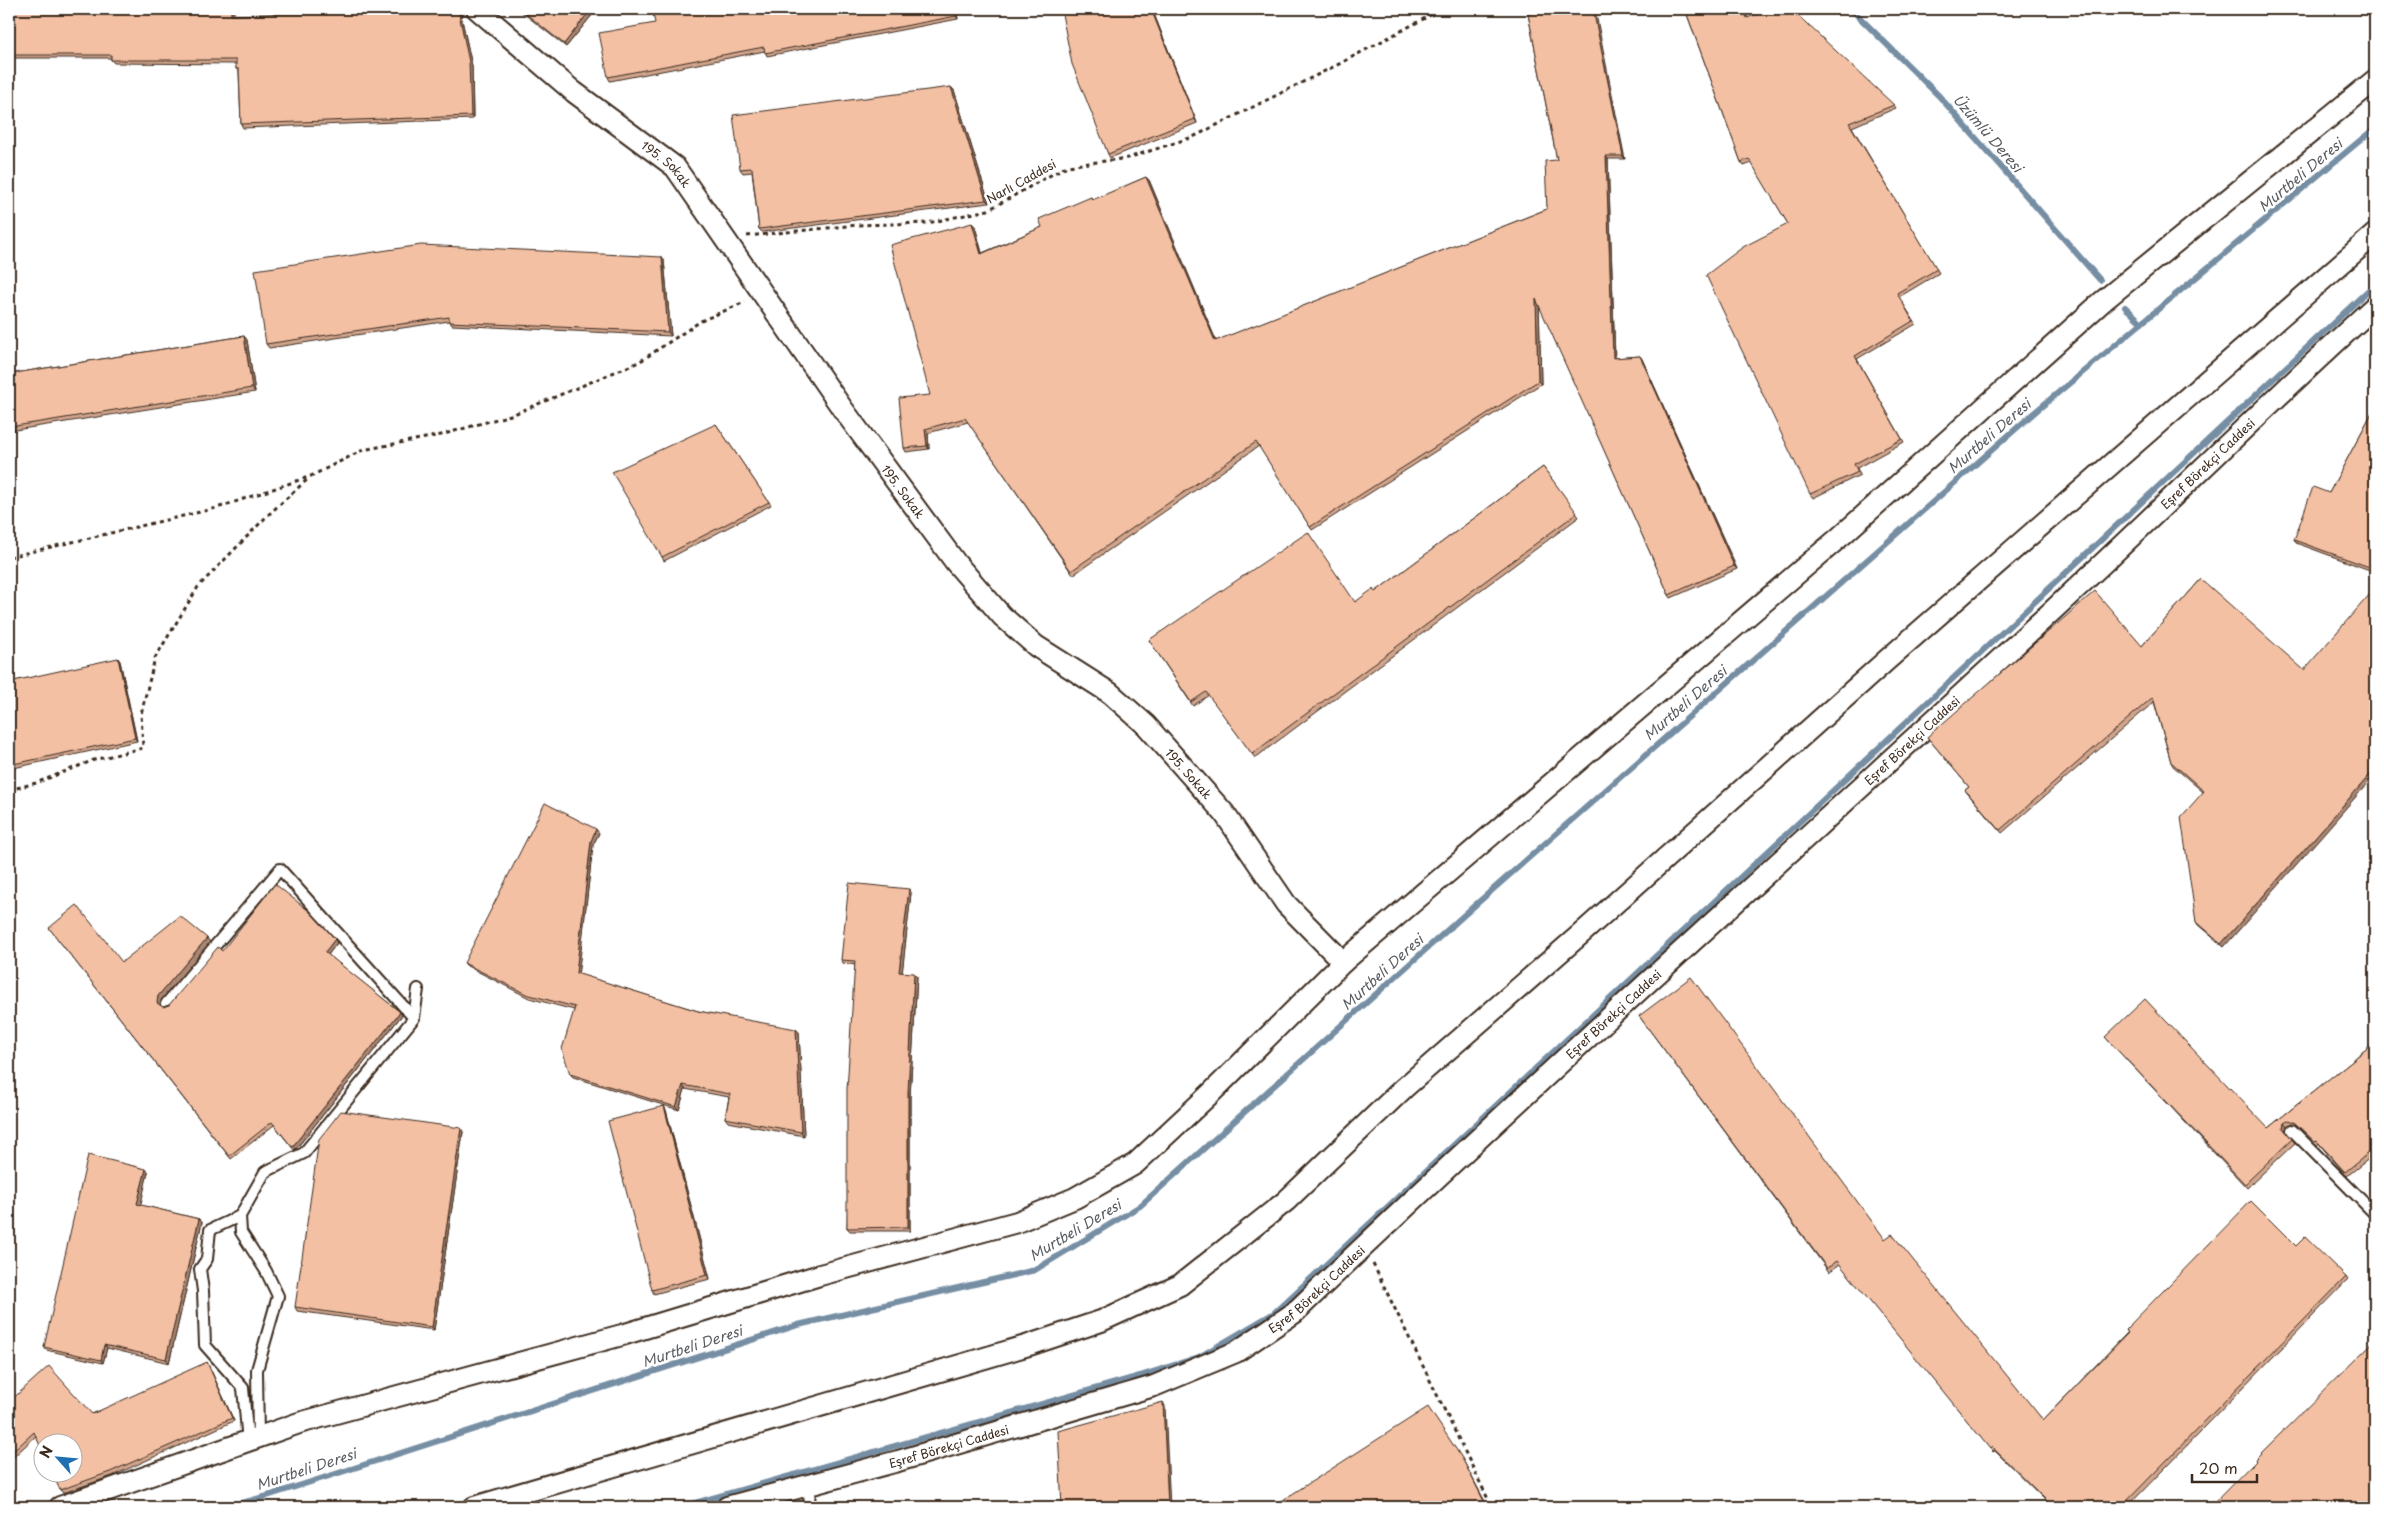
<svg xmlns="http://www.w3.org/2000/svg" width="2384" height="1516" viewBox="0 0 2384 1516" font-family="'Playpen Sans',sans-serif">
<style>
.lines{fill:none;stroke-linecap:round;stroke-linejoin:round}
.stream{stroke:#768ea3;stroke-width:6}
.lane-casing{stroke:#3b2a1e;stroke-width:14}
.street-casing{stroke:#3b2a1e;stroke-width:24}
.path{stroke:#3b2a1e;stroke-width:3;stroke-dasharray:4 4;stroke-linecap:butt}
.lane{stroke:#fff;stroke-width:10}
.street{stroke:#fff;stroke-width:20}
.wall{fill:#d1a58d;stroke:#3b2a1e}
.shaded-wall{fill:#aa8673;stroke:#3b2a1e}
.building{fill:#f3c0a4;stroke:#3b2a1e}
.labels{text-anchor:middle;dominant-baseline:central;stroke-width:5;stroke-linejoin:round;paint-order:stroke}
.street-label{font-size:12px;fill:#3b2a1e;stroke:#fff}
.water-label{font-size:14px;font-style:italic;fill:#595c60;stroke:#fff}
</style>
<rect width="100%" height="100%" fill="#fff"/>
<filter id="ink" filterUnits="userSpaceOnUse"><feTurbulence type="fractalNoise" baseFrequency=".02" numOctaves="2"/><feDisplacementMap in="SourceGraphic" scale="10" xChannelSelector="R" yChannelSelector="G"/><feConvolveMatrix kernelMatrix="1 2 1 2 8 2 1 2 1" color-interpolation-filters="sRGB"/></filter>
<g filter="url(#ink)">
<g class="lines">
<path class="stream" d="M1851,9L1939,96L2100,280
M2125,307L2142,323
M226,1507L264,1497L798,1325L1035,1270L1140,1206L1473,907L2035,412L2375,128
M681,1507L1140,1376L1199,1357L1274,1313L2375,284"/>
<g class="lane-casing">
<path id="lane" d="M166,1004L280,869L414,1018
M2292,1130L2375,1214
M240,1216L210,1230L207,1259L200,1269L203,1291L205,1345L243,1388L248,1442
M258,1439L257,1370L278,1296L266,1271L241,1232L240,1216L265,1172L304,1153L414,1018L418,989
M809,1507L810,1485"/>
</g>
<g class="street-casing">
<g id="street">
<path id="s1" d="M477,9L574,92L675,167L842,408L956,563L1002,616L1036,646L1110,693L1146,725L1224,813L1286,904L1343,962"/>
<path d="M60,1507L299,1423L622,1335L820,1275L1017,1222L1075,1198L1135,1164L1210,1094L1343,962L1841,536L2103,301L2375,80"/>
<path d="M474,1507L1029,1345L1101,1321L1180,1285L1286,1201L1404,1088L1582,933L1888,659L2375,234"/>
<path id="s2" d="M727,1507L898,1461L1154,1386L1236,1352L1294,1313C1542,1075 1799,846 2051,612C2160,511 2265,406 2375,306"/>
</g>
</g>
<path class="path" d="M747,236L857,225L928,223L988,210L1067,166L1128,158L1193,137L1341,63L1442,9
M9,557L217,508L311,476L363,450L441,435L514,414L639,362L701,321L745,302
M9,790L36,783L94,760L143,748L141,714L155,658L198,587L268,515L309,478
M1373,1264L1492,1507"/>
<use href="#lane" class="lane"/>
<use href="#street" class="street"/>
</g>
<path class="wall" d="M9,9L234,15L460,11L472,66L473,119L243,128L241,124L239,72L236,69V64L114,63L111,60V58H9Z
M518,9H597L566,47Z
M956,9L958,19L767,56L765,51L610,81L608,77L655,23Z
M1061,9H1152L1197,123L1110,158L1108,154Z
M1527,9L1625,159H1608L1615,358L1640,356L1642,359L1737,569L1671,598L1669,595L1539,304L1541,384L1312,530L1259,446L1073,575L968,422L928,433L929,449L906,452L904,448L930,395L972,223L975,226L982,253L1042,227L1091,197L1093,200L1146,177L1149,180L1216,341L1547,209L1557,160Z
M1685,9H1744L1748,18L1894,105L1896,108L1852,127L1939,273L1899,297L1916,324L1857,359L1904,442L1857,468L1860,475L1813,498L1810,494L1788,224L1752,163L1744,166L1741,162Z
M951,87L954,90L989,203L762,232L759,229L752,172L743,173L740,169Z
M662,257L664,260L671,336L452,325L449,321L269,348L266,344Z
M244,336L247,340L255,392L9,431V374Z
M2375,407V572L2296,543L2294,540L2329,493Z
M716,424L771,505L664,561L662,557Z
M1543,467L1579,517L1255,758L1209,695L1193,706L1149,640L1355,602L1375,592Z
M2201,579L2224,947L2198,925L2196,922L2203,792L2173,766L2171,762L2154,702L2002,833L1968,794L1965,790L1969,787L1927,737L2142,646Z
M120,661L137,741L9,769V682Z
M599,833L593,845L578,974L698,1011L799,1032L804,1136L728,1122L725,1118L729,1097L685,1089L679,1110L573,1077L570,1074L574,1010L529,998L467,966L464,963Z
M911,893L902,972L917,976L910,1096V1231H850L847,1228L855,965L843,963L841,960Z
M49,928L122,962L210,942L161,1000L160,1005L163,1007L169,1005L222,951L337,943L328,955L400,1012L402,1015L296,1149L294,1150L274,1125L231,1159Z
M1639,1016L1885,1239L2043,1420L2127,1333L2125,1330L2296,1246L2346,1277L2348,1280L2127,1507H2041L2047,1502L1995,1451L1993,1452L1840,1264L1829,1272Z
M2105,1037L2268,1128L2375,1042V1154L2347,1176L2319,1144L2317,1146L2297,1125L2291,1123L2287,1126L2285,1131L2295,1143L2247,1188Z
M664,1106L666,1110L710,1279L654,1294L652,1290Z
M461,1128L463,1132L434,1330L297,1311L295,1307Z
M148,1172L140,1205L199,1219L202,1222L169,1363L107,1348L103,1363L46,1350L44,1347Z
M209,1366L234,1421L112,1476L63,1493L60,1490L36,1436L9,1461V1402L92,1414Z"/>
<path class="shaded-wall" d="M231,9H234V19L231,15Z
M458,9L460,11L472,66L473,119L471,116Z
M591,9H597L566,47L564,44Z
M955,9H956L958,19L956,16Z
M1151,9H1152L1197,123L1195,119Z
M1593,9H1595L1625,159L1623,156Z
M951,87L954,90L989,203L986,200Z
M1606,156L1608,159L1615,361L1613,358Z
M1146,177L1149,180L1218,345L1215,341Z
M972,223L975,226L983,257L981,254Z
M662,257L664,260L671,336L668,332Z
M1536,299L1539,302L1541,384L1538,381Z
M244,336L247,340L255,392L252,388Z
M1640,356L1642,359L1737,569L1734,566Z
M925,429L928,433L929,449L927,446Z
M118,658L120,661L137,741L135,738Z
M2375,769V775L2224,947L2221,944Z
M596,829L599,833L593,845L578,977L576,973L591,841Z
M909,889L911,893L902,975L899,972Z
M207,938L210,942L161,1000L160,1007L157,1003L158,996Z
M335,939L337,943L327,956L325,952Z
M914,973L917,976L910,1096V1231L908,1227V1093Z
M400,1012L402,1015L296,1149L293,1146Z
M796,1029L799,1032L804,1136L801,1132Z
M683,1085L685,1089L679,1110L676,1107Z
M664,1106L666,1110L710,1279L707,1275Z
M2284,1122L2287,1126L2285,1131L2283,1128Z
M461,1128L463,1132L434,1330L432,1327Z
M146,1169L148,1172L140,1208L137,1204Z
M199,1219L202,1222L169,1363L166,1359Z
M104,1345L107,1348L103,1363L101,1360Z
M207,1362L209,1366L234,1421L232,1418Z
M1163,1402L1165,1406L1170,1507H1168Z
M1430,1411L1464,1462L1488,1507H1487Z"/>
<path class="building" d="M9,9H231V15L426,9H458L469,62L471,116L241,124L239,69H236V60H111V55H9Z
M520,9H591L564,44Z
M652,9H955L956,16L765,53L764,47L608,77L599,33L655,23Z
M1061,9H1151L1195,119L1108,154L1072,64Z
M1527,9H1593L1623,156H1606L1613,358L1640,356L1734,566L1669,595L1536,299L1538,381L1310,527L1256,442L1071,571L965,418L925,429L927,446L904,448L899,398L930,395L890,245L972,223L981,254L1042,227L1039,219L1091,197L1092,200L1146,177L1215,341L1547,209L1545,161L1557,160Z
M1685,9H1743L1747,18L1770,9H1791L1894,105L1849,123L1937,269L1897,293L1913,321L1855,356L1902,439L1854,464L1858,472L1810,494L1706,275L1743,247L1788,224L1749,159L1741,162Z
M951,87L986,200L759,229L752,168L740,169L733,115Z
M421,245L662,257L668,332L449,322V317L266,344L255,270Z
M244,336L252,388L9,427V374Z
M2375,407V569L2294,540L2313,487L2329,493Z
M716,424L769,502L662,557L612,472Z
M1543,467L1577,513L1252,754L1206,692L1191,702L1149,640L1308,532L1355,602L1373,589L1375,592Z
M2201,579L2304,670L2370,594L2375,599V769L2221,944L2196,922L2181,817L2204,791L2171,762L2153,697L2000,830L1965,790L1969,787L1927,737L2095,591L2142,646Z
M118,658L135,738L9,765V682Z
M545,803L596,829L591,841L576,973L698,1011L796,1029L801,1132L725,1118L730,1094L683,1085L676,1107L570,1074L562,1049L575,1007L526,994L464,963Z
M849,883L909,889L899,972L914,973L908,1093V1227L847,1228V1090L855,961L841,960Z
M275,884L309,911L335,939L325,952L400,1012L293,1146L292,1147L272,1122L229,1156L49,928L77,905L122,962L180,916L207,938L158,996L157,1003L163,1007L169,1005L218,947L222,951Z
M1691,977L1885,1239L1892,1234L2043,1420L2128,1333L2125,1330L2251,1201L2296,1246L2305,1237L2346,1277L2121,1507H2041L2047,1501L1992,1447L1990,1449L1837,1261L1827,1268L1639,1016Z
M2145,999L2268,1128L2375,1042V1148L2345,1172L2317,1141L2315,1142L2294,1122L2288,1120L2284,1122L2283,1128L2292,1139L2245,1184L2105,1037Z
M664,1106L707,1275L652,1290L608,1121Z
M341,1111L461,1128L432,1327L295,1307L319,1139Z
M88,1155L146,1169L137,1204L199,1219L166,1359L104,1345L101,1360L44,1347Z
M2375,1340V1507H2210L2256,1460L2255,1459Z
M207,1362L232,1418L110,1472L60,1490L53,1474H72V1444H42V1450L34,1432L9,1455V1402L49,1366L92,1414Z
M1163,1402L1168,1507H1062L1058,1431Z
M1428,1407L1462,1458L1487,1507H1272Z"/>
</g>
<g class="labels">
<g class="street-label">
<text stroke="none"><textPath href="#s1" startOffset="245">195. Sokak</textPath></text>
<text transform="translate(1021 181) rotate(-29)">Narlı Caddesi</text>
<text stroke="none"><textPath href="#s2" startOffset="1850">Eşref Börekçi Caddesi</textPath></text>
<text stroke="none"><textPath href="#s1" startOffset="650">195. Sokak</textPath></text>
<text stroke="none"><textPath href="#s2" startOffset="1445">Eşref Börekçi Caddesi</textPath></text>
<text stroke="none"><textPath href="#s1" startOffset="1055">195. Sokak</textPath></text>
<text stroke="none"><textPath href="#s2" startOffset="1040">Eşref Börekçi Caddesi</textPath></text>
<text stroke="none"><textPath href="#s2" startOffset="635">Eşref Börekçi Caddesi</textPath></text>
<text stroke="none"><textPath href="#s2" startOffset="230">Eşref Börekçi Caddesi</textPath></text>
</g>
<g class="water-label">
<text transform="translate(1988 133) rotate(49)">Üzümlü Deresi</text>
<text transform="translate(2300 175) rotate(-40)">Murtbeli Deresi</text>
<text transform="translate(1989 436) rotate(-41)">Murtbeli Deresi</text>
<text transform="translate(1685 703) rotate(-41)">Murtbeli Deresi</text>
<text transform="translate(1382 972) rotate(-42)">Murtbeli Deresi</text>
<text transform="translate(1075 1230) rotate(-31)">Murtbeli Deresi</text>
<text transform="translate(692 1346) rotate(-18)">Murtbeli Deresi</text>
<text transform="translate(306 1469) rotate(-18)">Murtbeli Deresi</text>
</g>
</g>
<rect width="2384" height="1516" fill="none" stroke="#fff" stroke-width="30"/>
<rect x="15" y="15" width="2354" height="1486" fill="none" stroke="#3b2a1e" stroke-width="2" filter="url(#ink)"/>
<g transform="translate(58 1458) rotate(297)"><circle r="24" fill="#ffffff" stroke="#b1aaa5"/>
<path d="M0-4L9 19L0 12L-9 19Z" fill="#1f6fb2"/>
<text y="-8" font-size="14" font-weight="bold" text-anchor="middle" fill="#3b2a1e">N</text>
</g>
<path d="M2192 1474v8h65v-8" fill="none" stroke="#3b2a1e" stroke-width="2.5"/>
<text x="2199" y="1474" font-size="15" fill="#3b2a1e" stroke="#ffffff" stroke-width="4" paint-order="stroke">20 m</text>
</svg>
